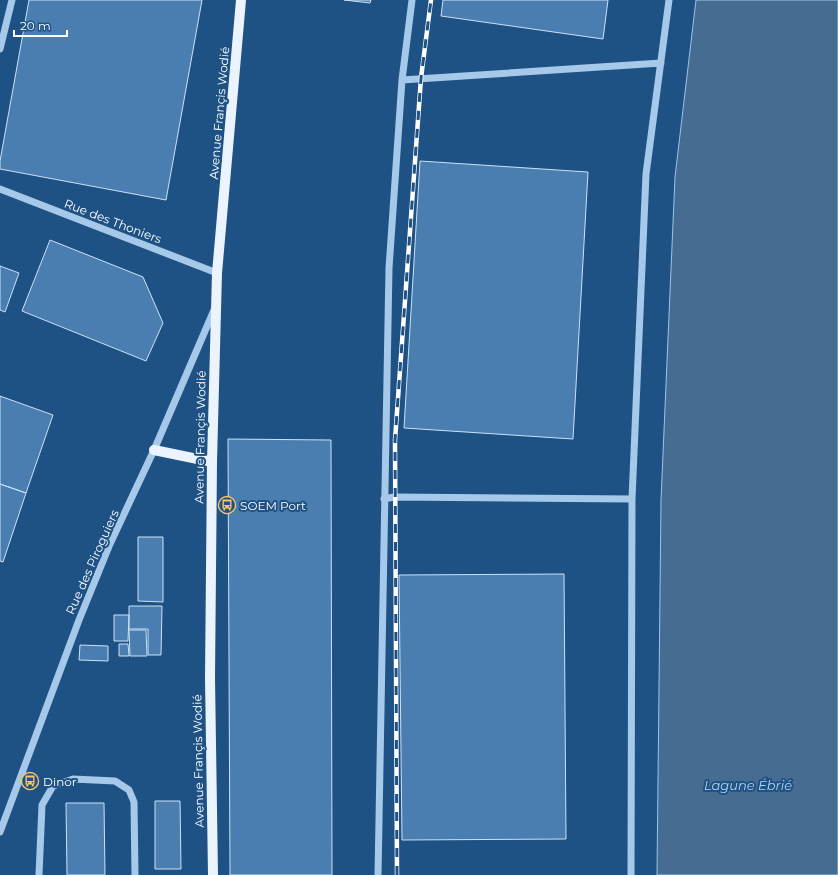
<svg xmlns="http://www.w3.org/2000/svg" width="838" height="875" viewBox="0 0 838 875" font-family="Montserrat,sans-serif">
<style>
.water{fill:#466c91;stroke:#99c5ec}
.building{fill:#4a7eb0;stroke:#cae2f8}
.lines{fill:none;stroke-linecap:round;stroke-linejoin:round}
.minor{stroke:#a6c9ea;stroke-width:7}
.major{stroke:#eaf3fe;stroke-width:10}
.rail-casing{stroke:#fff;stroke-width:4.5}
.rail{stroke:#1e5285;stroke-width:3;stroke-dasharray:9;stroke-linecap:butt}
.labels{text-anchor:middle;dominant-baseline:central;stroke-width:4;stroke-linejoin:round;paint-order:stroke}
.street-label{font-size:12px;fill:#fff;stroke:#1e5285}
.poi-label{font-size:12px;fill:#fff;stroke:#1e5285;text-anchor:start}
.water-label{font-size:13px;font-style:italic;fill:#b1d3f2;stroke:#1e5285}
</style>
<rect width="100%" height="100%" fill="#1e5285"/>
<path class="water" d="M696,0H838V875H657L661,500L675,177Z"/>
<path class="building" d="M29,0H202L166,200L0,169V161Z
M344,0H371L370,3Z
M443,0H608L603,39L441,16Z
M420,161L588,172L573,439L404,428Z
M50,240L143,277L163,323L146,361L22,311Z
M0,266L19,273L5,312L0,310Z
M0,396L53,415L26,493L0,484Z
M228,439L331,440L332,875H230Z
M0,484L26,493L3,562L0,561Z
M138,537H163V602L138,601Z
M564,574L566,839L402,840L399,575Z
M129,606H162L161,655H148V629H129Z
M114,615H129L128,641H114Z
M129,630H146L147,656H130Z
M119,644H128L129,656H119Z
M80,645L108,646V661L79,660Z
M155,801H180L181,869H155Z
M66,803H104L105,875H67Z"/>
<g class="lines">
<path class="minor" d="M0,49L12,0
M402,80L661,63
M0,189L217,273
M384,499L394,497L632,499
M0,832L79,620L110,544L154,450L214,310
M39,875L42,805L53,786L73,779L115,781L129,790L134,802L135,875
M378,875L389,268L402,80L412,0
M631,875L632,499L646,174L669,0"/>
<path class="major" d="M154,450L212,462
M213,875L210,678L212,462L217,273L241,0"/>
<g class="rail-casing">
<path id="rail" d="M397,875L395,440L421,78L431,0"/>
</g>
<use href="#rail" class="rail"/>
</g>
<defs>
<g id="bus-ring" transform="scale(0.9)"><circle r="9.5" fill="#1e5285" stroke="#fac564" stroke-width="1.5"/><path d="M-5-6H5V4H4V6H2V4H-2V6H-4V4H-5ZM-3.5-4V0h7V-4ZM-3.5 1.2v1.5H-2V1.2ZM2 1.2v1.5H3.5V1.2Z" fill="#fac564"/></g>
</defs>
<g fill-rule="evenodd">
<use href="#bus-ring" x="227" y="505"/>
<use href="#bus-ring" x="30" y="781"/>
</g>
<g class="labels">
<g class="street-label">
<text transform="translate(219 113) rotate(-85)">Avenue Françis Wodié</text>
<text transform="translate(113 221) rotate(21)">Rue des Thoniers</text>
<text transform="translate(200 437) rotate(-89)">Avenue Françis Wodié</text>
<text transform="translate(92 562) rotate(-66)">Rue des Piroguiers</text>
<text transform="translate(198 761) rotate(-91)">Avenue Françis Wodié</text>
</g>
<g class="poi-label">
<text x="240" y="505">SOEM Port</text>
<text x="43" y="781">Dinor</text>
</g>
<g class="water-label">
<text x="748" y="785">Lagune Ébrié</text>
</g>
</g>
<path d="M14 30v6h53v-6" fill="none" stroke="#ffffff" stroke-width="2"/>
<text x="20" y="30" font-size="12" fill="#ffffff" stroke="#1e5285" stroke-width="3" paint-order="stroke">20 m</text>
</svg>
